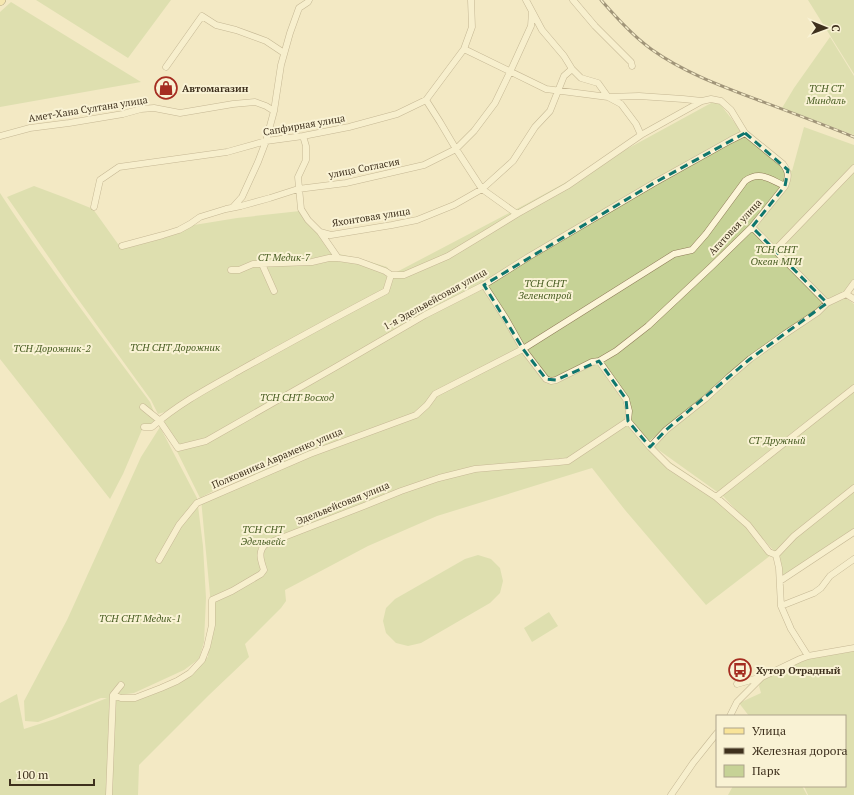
<svg xmlns="http://www.w3.org/2000/svg" width="854" height="795" viewBox="0 0 854 795" font-family="'PT Serif',serif">
<style>
.green{fill:#c6d296}
.lines{fill:none;stroke-linecap:round;stroke-linejoin:round}
.minor-casing{stroke:#8f7b58;stroke-width:7}
.primary-casing{stroke:#5d482c;stroke-width:10}
.minor{stroke:#fcf5d8;stroke-width:6}
.primary{stroke:#f9e498;stroke-width:9}
.rail-casing{stroke:#3e301d;stroke-width:3}
.rail{stroke:#f9f2d4;stroke-width:1.5;stroke-dasharray:4.5;stroke-linecap:butt}
.marked{fill:none;stroke:#0f766e;stroke-width:3;stroke-dasharray:8 5;stroke-linejoin:round}
.labels{text-anchor:middle;dominant-baseline:central;stroke-width:4;stroke-linejoin:round;paint-order:stroke}
.poi-label{font-size:10px;font-weight:bold;fill:#3e301d;stroke:#f9f2d4;text-anchor:start}
.park-label{font-size:10px;font-style:italic;fill:#485d22;stroke:#f9f2d4}
.street-label{font-size:10px;fill:#3e301d;stroke:#f9f2d4}
</style>
<rect width="100%" height="100%" fill="#f3e9c4"/>
<path class="green" d="M36,0H171L128,58Z
M808,0H854V74Z
M11,2L141,82L0,107V12Z
M830,37L854,76V135L782,108L794,88Z
M713,102L720,104L742,132L768,155L792,171L804,127L854,145V279L844,292L829,300L741,364L703,397L647,443L670,462L722,497L771,555L706,605L625,510L592,468L437,516L368,546L285,590L286,601L281,608L245,644L249,657L209,695L139,765L138,795H0V703L17,694L24,729L55,719L107,698H101L38,722L25,721L24,701L67,620L141,457L160,427L197,498L203,546L206,598L204,642L199,659L184,670L134,693L120,695L134,696L172,681L208,657L210,595L201,499L309,448L245,474L200,498L160,417L213,383L165,412L158,414L151,400L75,295L7,197L34,186L66,198L93,209L118,244L194,225L237,218L300,211L339,254L361,259L387,267L391,275L528,203Z
M0,193C47,265 99,333 150,402L157,420L150,426L144,425L123,474L110,499L0,359Z
M846,298L854,304V531L781,578L775,552L723,496L653,446L669,430L736,373L829,304Z
M478,555L491,559L500,568L503,581L500,593L490,603L421,643L408,646L396,643L386,633L383,621L386,608L395,599L465,559Z
M549,612L558,626L532,642L524,628Z
M854,647V795H808L804,786H845V716H749L739,703L761,693L759,686L763,675L789,663Z
M733,786H802L807,795H728Z"/>
<g class="lines">
<g class="minor-casing">
<path id="minor" d="M526,0L542,30L564,56L572,69L581,78L598,83L608,97L621,104L636,124L641,135
M573,0L595,26L631,62L632,66
M464,49L546,89L608,97L639,96L683,99L702,101
M166,67L202,16L216,25L236,30L266,41L284,53
M426,100L440,122L456,149L482,189L517,214
M0,136L30,128L69,123L123,114L141,109L154,108L180,113L233,104L255,102L266,106L274,111
M303,136L306,146V160L298,177L301,209L308,220L320,232L338,258
M94,207L100,180L119,167L227,152L266,141L303,136L349,127L397,114L426,100L464,49L472,27L471,0
M233,207L242,197L258,162L266,141L274,111L281,65L290,33L299,8L308,2L309,0
M752,227L827,303L846,294L854,299
M320,232L331,235L392,225L417,220L454,205L482,189L513,161L535,127L550,111L564,76L572,69
M122,246L163,235L179,230L190,224L200,217L226,209L241,206L270,198L298,189L346,183L424,165L456,149L474,131L495,103L510,72L531,26L532,12
M775,250L854,168
M262,264L274,291
M231,270H239L253,264L312,262L329,258H338L358,261L385,271L391,275
M391,275H404L448,256L491,230L517,214L567,186L641,135L702,101L711,99L721,101L731,110L745,133L783,164C789,172 789,177 785,186L752,227L713,265L648,326L616,351L599,361L592,362L556,380L551,381L546,379L523,349L506,319L484,285
M846,294L854,283
M599,361L626,399L629,411L628,421
M143,407L159,420L178,448L206,441L334,368L425,315L484,285L530,256L654,183L731,140L745,133
M144,427H152C179,403 212,386 244,368C291,342 338,316 386,291L391,275
M650,447L666,430L705,399L729,377L750,359L785,334L818,312L827,303
M716,497L854,388
M776,555L794,536L854,488
M159,560L179,525L197,503L310,454L416,415L427,405L435,394L523,349L674,254L692,250L706,234L745,181C760,170 771,180 785,186
M780,581L854,532
M781,606L814,593L821,588L830,576L854,559
M737,684L762,677L800,659L808,656L854,648
M113,695L121,698H135L161,688L177,681L190,673L202,660L207,647L212,625V600L232,591L261,574L264,570C261,561 257,551 266,544L364,506L401,491L439,478L475,469L559,462L568,461L628,421L650,447L669,466L716,497L748,525L769,552L776,555L779,568L781,606L791,629L808,656
M730,716L737,702L761,678
M109,795L113,695L121,685
M671,795L693,763L717,733"/>
</g>
<g class="primary-casing">
<path id="primary" d="M0,1L1,0"/>
</g>
<use href="#minor" class="minor"/>
<use href="#primary" class="primary"/>
<g class="rail-casing">
<path id="rail" d="M601,0C617,18 632,35 651,49C683,72 721,86 758,100C790,112 822,124 854,137"/>
</g>
<use href="#rail" class="rail"/>
</g>
<path d="M0 0H854V795H0ZM745,133L788,170L785,186L752,227L827,303L750,359L666,430L650,447L628,421L626,399L599,361L556,380L546,379L523,349L484,285L654,183Z" fill="#f3e9c4" fill-opacity=".55" fill-rule="evenodd"/>
<path class="marked" d="M745,133L788,170L785,186L752,227L827,303L750,359L666,430L650,447L628,421L626,399L599,361L556,380L546,379L523,349L484,285L654,183Z"/>
<defs>
<g id="shop-ring" transform="scale(1.15)"><circle r="9.5" fill="#f9f2d4" stroke="#a52d21" stroke-width="1.5"/><path d="M-5-2.5h2.3a2.7 3.5 0 0 1 5.4 0H5L5.5 6h-11ZM-1.5-2.5h3a1.5 2.3 0 0 0-3 0Z" fill="#a52d21"/></g>
<g id="bus-ring" transform="scale(1.15)"><circle r="9.5" fill="#f9f2d4" stroke="#a52d21" stroke-width="1.5"/><path d="M-5-6H5V4H4V6H2V4H-2V6H-4V4H-5ZM-3.5-4V0h7V-4ZM-3.5 1.2v1.5H-2V1.2ZM2 1.2v1.5H3.5V1.2Z" fill="#a52d21"/></g>
</defs>
<g fill-rule="evenodd">
<use href="#shop-ring" x="166" y="88"/>
<use href="#bus-ring" x="740" y="670"/>
</g>
<g class="labels">
<g class="poi-label">
<text x="182" y="88">Автомагазин</text>
<text x="756" y="670">Хутор Отрадный</text>
</g>
<g class="park-label">
<text x="826" y="88">ТСН СТ<tspan x="826" dy="12">Миндаль</tspan></text>
<text x="776" y="249">ТСН СНТ<tspan x="776" dy="12">Океан МГИ</tspan></text>
<text x="284" y="257">СТ Медик-7</text>
<text x="545" y="283">ТСН СНТ<tspan x="545" dy="12">Зеленстрой</tspan></text>
<text x="175" y="347">ТСН СНТ Дорожник</text>
<text x="52" y="348">ТСН Дорожник-2</text>
<text x="297" y="397">ТСН СНТ Восход</text>
<text x="777" y="440">СТ Дружный</text>
<text x="263" y="529">ТСН СНТ<tspan x="263" dy="12">Эдельвейс</tspan></text>
<text x="140" y="618">ТСН СНТ Медик-1</text>
</g>
<g class="street-label">
<text transform="translate(88 109) rotate(-9)">Амет-Хана Султана улица</text>
<text transform="translate(304 125) rotate(-10)">Сапфирная улица</text>
<text transform="translate(364 168) rotate(-11)">улица Согласия</text>
<text transform="translate(371 217) rotate(-9)">Яхонтовая улица</text>
<text transform="translate(735 227) rotate(-47)">Агатовая улица</text>
<text transform="translate(435 299) rotate(-29)">1-я Эдельвейсовая улица</text>
<text transform="translate(277 458) rotate(-23)">Полковника Авраменко улица</text>
<text transform="translate(343 503) rotate(-22)">Эдельвейсовая улица</text>
</g>
</g>
<rect x="716" y="715" width="130" height="72" fill="#f9f2d4" stroke="#aea48b"/>
<rect x="724" y="728" width="20" height="6" fill="#f9e498" stroke="#aea48b"/>
<text x="752" y="735" font-size="12" fill="#3e301d">Улица</text>
<rect x="724" y="748" width="20" height="6" fill="#3e301d" stroke="#aea48b"/>
<text x="752" y="755" font-size="12" fill="#3e301d">Железная дорога</text>
<rect x="724" y="765" width="20" height="12" fill="#c6d296" stroke="#aea48b"/>
<text x="752" y="775" font-size="12" fill="#3e301d">Парк</text>
<g transform="translate(826 28) rotate(91)" stroke="#f9f2d4" stroke-width="3" paint-order="stroke">
<path d="M0-3L7 15L0 10L-7 15Z" fill="#3e301d"/>
<text y="-6" font-size="11" font-weight="bold" text-anchor="middle" fill="#3e301d">С</text>
</g>
<path d="M10 779v6h84v-6" fill="none" stroke="#3e301d" stroke-width="2"/>
<text x="16" y="779" font-size="12" fill="#3e301d" stroke="#f9f2d4" stroke-width="3" paint-order="stroke">100 m</text>
</svg>
